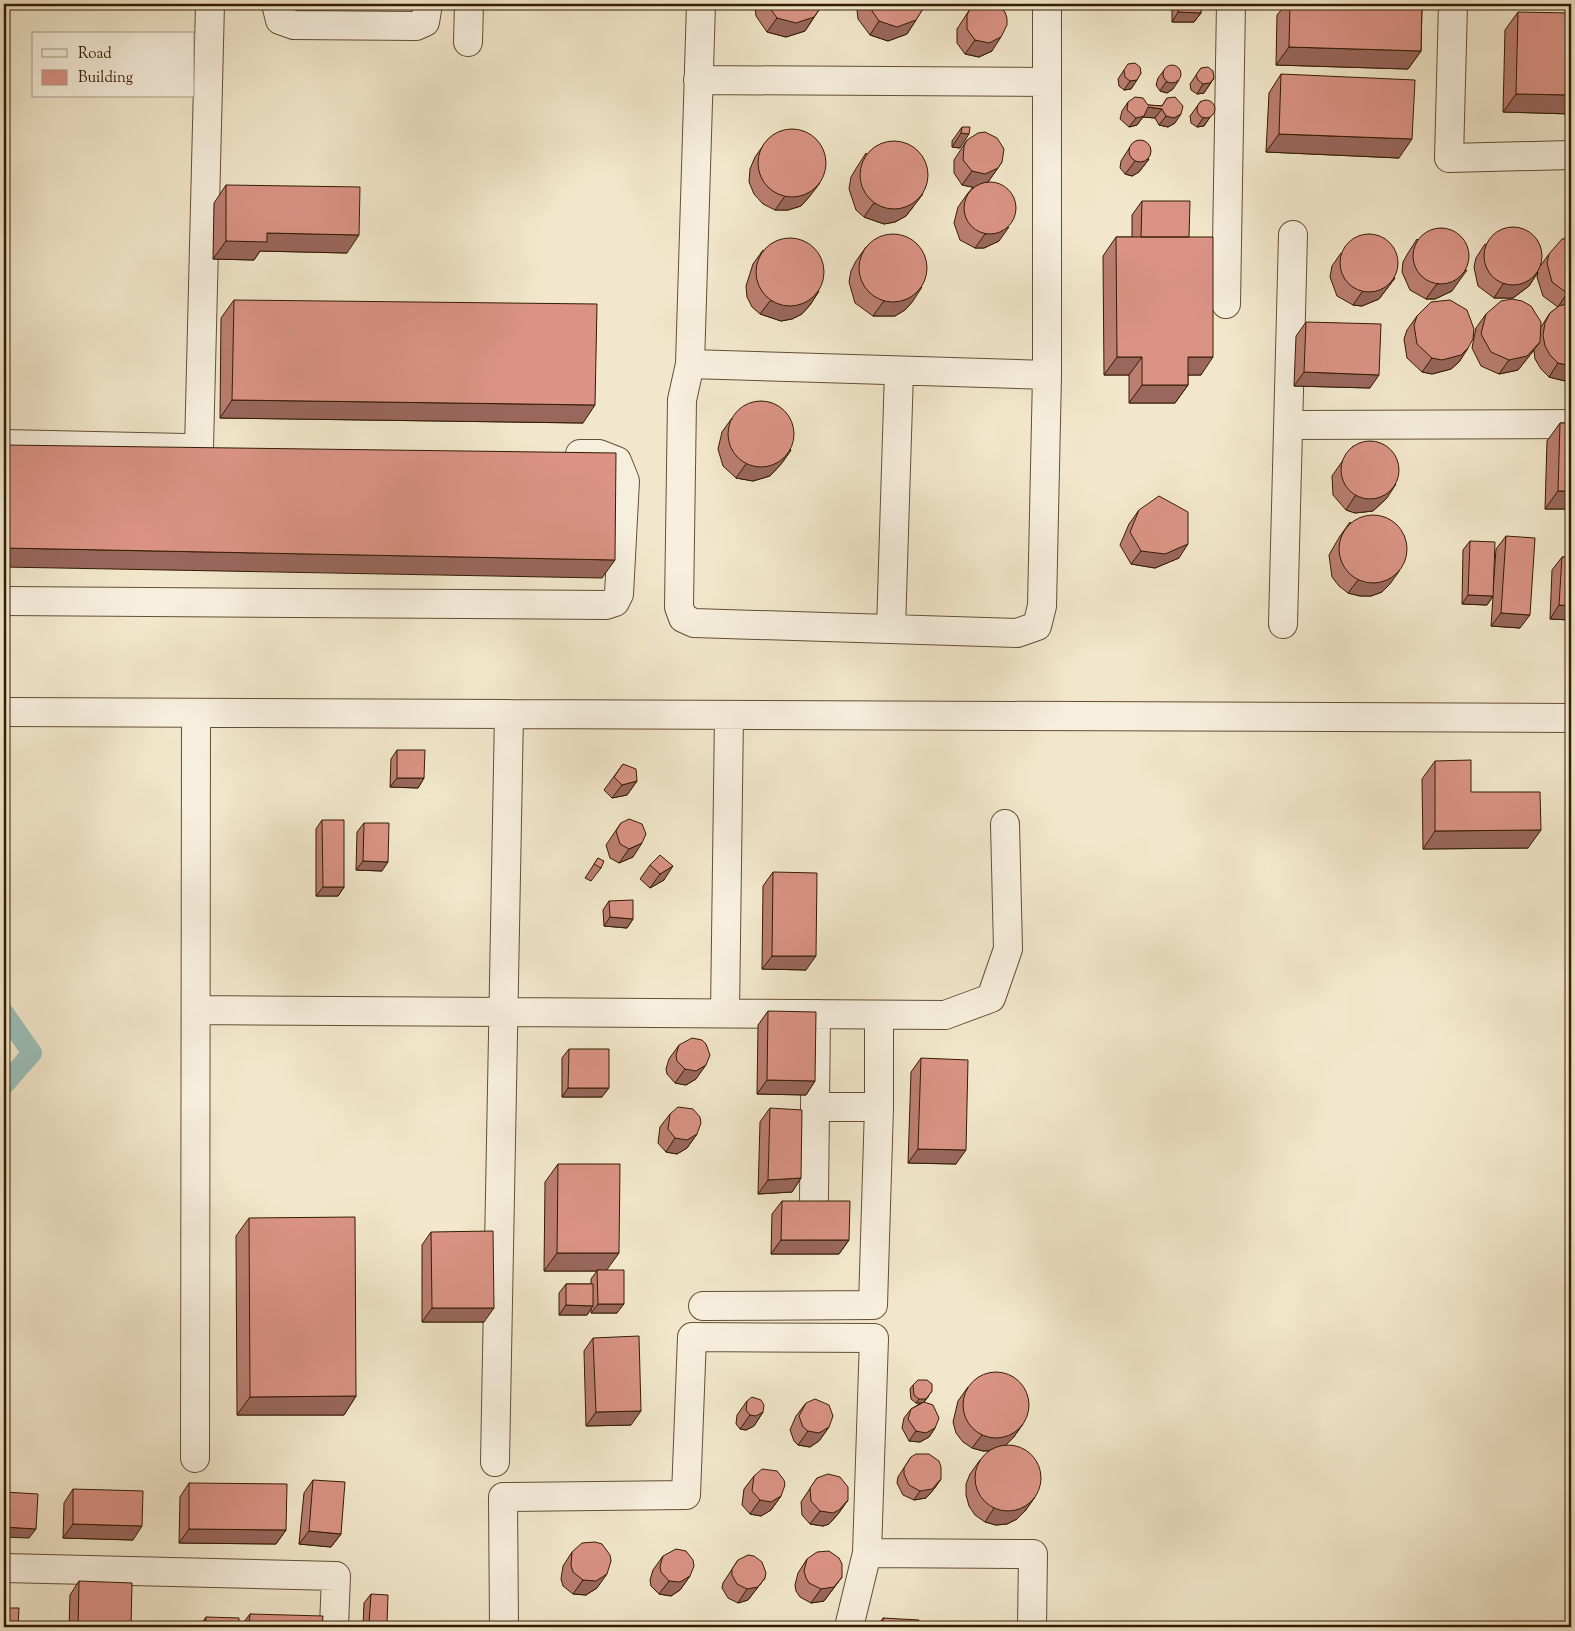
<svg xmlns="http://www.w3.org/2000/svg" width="1575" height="1631" viewBox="0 0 1575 1631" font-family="'Sorts Mill Goudy',serif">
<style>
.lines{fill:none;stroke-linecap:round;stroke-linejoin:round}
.canal{stroke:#9bbfb9;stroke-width:20}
.minor-casing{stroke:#644f33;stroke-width:30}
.minor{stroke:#f7efde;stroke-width:28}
.wall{fill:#bb7e72;stroke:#341c00}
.shaded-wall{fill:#99675d;stroke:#341c00}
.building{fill:#da9385;stroke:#341c00}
</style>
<rect width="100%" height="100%" fill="#f2e7cc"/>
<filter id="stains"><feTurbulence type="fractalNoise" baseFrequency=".004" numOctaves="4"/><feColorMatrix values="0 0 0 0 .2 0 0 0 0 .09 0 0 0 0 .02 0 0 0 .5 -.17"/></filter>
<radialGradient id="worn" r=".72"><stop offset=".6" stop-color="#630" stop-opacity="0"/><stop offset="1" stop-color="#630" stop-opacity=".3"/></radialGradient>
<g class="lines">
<path class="canal" d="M4,1013L32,1053L4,1085"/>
<g class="minor-casing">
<path id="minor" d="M276,4L280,20L294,25L416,26L425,22L428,4
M701,4L690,364L682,400L679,607L683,618L694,623L1017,633L1037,626L1042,606L1047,375V4
M1453,4L1449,158L1571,155
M468,42L469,4
M698,80L1047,82
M1226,304L1231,4
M690,364L1047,375
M1289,425L1571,424
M4,444L185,448
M199,448L210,4
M4,601L606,605L615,602L619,594L625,481L617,461L599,454H580
M1283,624L1293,235
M891,629L899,371
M4,712L1571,718
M196,1010L945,1015L991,998L1008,949L1005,824
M725,1013L729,715
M815,1107H879
M814,1198L816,1014
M703,1306L873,1305L879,1107V1015
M195,1458L196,713
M495,1462L509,714
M867,1553L1033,1554L1032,1627
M4,1568L336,1576L334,1627
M504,1627L503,1497L686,1495L692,1337L874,1338L867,1553L849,1627"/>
</g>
<use href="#minor" class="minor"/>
</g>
<path class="wall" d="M755,4H823L805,31L786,37L767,32L756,16L755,6Z
M858,4H926L907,34L888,41L870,35L858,19L857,10Z
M973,4H996L992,51L979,57L965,54L957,43V29L970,9L977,5Z
M1172,4H1201V13L1194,22H1172Z
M1286,4H1422L1421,51L1408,69L1276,65L1277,15Z
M1518,12L1571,114L1503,112L1505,30Z
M1201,68L1214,78L1204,93L1197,94L1191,90L1190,84Z
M1165,69L1173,89L1167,93L1160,91L1156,85L1158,78Z
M1124,70L1141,73L1131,89L1124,90L1119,86L1118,79Z
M1281,74L1399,158L1266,152L1269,93Z
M1167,98L1175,123L1168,127L1159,125L1155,118L1143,117L1137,125L1129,127L1120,119L1122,111L1128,102L1148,105L1162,106Z
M1201,101L1214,111L1204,126L1197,127L1191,123L1190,116Z
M962,127L960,148L952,147V141Z
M967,140L1002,162L988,182L985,184L999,241L984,248H975L960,240L954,223L958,207L968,193L973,187L962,185L954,173V160Z
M765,143L810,196L801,206L788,210H775L763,204L754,194L749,182L750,169L755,157Z
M1130,147L1149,159L1139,172L1132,176L1125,174L1120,168L1121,161Z
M866,153L913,207L906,216L895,222L884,224L864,217L856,210L849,189L851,177L857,167Z
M226,185L347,253L260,251L254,260L213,259L214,203Z
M1142,201L1189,237L1201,375H1188V385L1175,403H1129V375H1104L1103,256L1116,237H1132V215Z
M1571,238V381L1569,382L1549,377L1541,369L1535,359L1534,350L1518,370L1499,374L1481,366L1472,348L1476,328L1486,314L1541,327L1550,313L1558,307L1543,296L1537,277L1538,272L1529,286L1513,298H1494L1478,286L1474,267L1476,258L1485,244L1541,265L1549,254Z
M1417,239L1452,291L1435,299H1426L1410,290L1402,272L1403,262L1408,253Z
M866,247L913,301L905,310L895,316H873L855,303L849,282L851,271L856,261Z
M763,250L819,291L810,305L802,314L792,319L781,321L760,314L752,307L747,297L746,286L753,264Z
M1341,253L1395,278L1379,299L1362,306L1353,305L1337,296L1330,277L1332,266Z
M234,300L583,423L220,418L221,318Z
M1417,316L1468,348L1459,362L1451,369L1432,374L1422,372L1407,358L1404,339L1407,330Z
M1306,322L1370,388L1294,386L1296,336Z
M732,418L791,450L782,463L770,476L753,481L736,478L723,466L718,449L722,432Z
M1560,423H1571V509H1545L1547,441Z
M1353,446L1387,498L1373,511L1355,513L1346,510L1333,495L1332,476Z
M1139,510L1179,558L1155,568L1131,564L1120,545L1129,524Z
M1350,522L1390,584L1382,592L1371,596H1360L1348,593L1339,586L1332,577L1329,555L1340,536Z
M1506,536L1520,628L1491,626L1493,596L1487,605L1462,604L1463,550L1470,541L1493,592L1496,549Z
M1562,557H1571V620L1550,619L1552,570Z
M397,750L424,778L418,788L390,787L391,759Z
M1435,761L1471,792L1528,848L1423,849L1422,779Z
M623,764L637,781L627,795L612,798L604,790Z
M322,820L344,887L338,896H316V829Z
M364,823L382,871L356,870L357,832Z
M621,823L633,857L619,863L610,858L606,845Z
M660,855L664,880L650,888L640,879L650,865Z
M598,858L601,868L591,881L585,878Z
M773,872L806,970L762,969L763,886Z
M609,901L633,919L627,928L604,926L603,910Z
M768,1011L815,1081L806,1095L757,1094L758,1025Z
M679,1045L696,1079L686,1085L675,1083L667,1074L666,1069L669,1059Z
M569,1049L602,1097H562V1058Z
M921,1058L956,1164L908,1163L911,1072Z
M770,1108L801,1178L792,1192L758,1194L760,1122Z
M670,1114L697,1134L687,1148L677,1154L666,1152L658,1143L660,1127Z
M558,1164L607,1270L617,1313H591V1309L587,1315H559V1293L566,1284H591V1279L597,1271H544L545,1182Z
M782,1201L849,1240L839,1254H771L772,1214Z
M249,1218L356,1396L344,1415H237L236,1236Z
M431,1232L484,1322H422V1245Z
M593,1338L631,1425L586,1426L584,1351Z
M913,1385L929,1396L924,1402L935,1428L929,1437L920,1442L909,1441L902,1428L904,1418L911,1409L921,1403H916L911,1399L910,1389Z
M968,1387L1023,1424L1013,1438L1006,1445L1035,1497L1025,1511L1017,1519L1007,1524L996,1525L985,1522L975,1515L969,1506L966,1495V1484L970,1474L980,1460L991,1451H983L972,1448L963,1442L956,1433L953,1422L958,1401Z
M747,1401L763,1412L754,1426L746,1430L740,1429L736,1424L737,1415Z
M806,1403L829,1427L819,1441L810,1447L798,1445L794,1441L790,1430L796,1416Z
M911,1457L941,1479L934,1489L926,1498L914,1500L903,1495L897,1483L898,1477Z
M754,1476L781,1496L771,1510L761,1516L750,1514L742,1505L744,1489Z
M817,1478L848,1500L838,1514L829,1524L823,1526L810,1524L802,1515L801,1502Z
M313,1480L341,1534L331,1547L299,1544L304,1493Z
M189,1483L286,1530L276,1544L179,1543L180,1497Z
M73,1489L133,1540L63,1538L64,1503Z
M572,1552L597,1588L586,1595L573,1594L563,1586L561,1579L563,1566Z
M663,1556L690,1576L680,1590L671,1596L659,1594L651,1586L650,1580L653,1570Z
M807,1559L842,1577L824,1601L811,1603L800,1597L796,1591L795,1585L798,1573Z
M738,1560L765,1578L748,1600L738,1603L728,1598L722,1588L723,1583Z
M79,1581L131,1627H69L70,1595Z
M371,1594L387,1624L384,1627H363L364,1603Z
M250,1614L322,1627H240Z
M206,1617L239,1627H199Z
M883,1618L918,1627H877Z"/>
<path class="shaded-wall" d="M1178,12L1201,13L1194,22H1172Z
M814,17L805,31L786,37L767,32L777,18Z
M916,20L907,34L888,41L870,35L879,21Z
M1001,37L992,51L979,57L965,54L975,40Z
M1289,47L1421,51L1408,69L1276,65Z
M1214,78L1204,93L1197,94L1203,84Z
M1137,80L1131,89L1124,90L1130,81Z
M1179,80L1173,89L1167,93L1160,91L1166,82Z
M1516,94L1571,95V114L1503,112Z
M1148,107L1162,109L1155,118L1143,117L1137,125L1129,127L1136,118Z
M1214,111L1204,126L1197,127L1203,118Z
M1181,114L1175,123L1168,127L1159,125L1166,116Z
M961,133L969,134L960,148L952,147Z
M1279,134L1412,139L1399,158L1266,152Z
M1149,159L1139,172L1132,176L1125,174L1135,161Z
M998,168L988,182L976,188L962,185L972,171Z
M820,183L810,196L801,206L788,210H775L785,196Z
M923,194L913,207L906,216L895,222L884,224L864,217L873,204Z
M1009,227L999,241L984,248H975L985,234Z
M267,233L359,235L347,253L260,251L254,260L213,259L226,241Z
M1467,270L1452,291L1435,299H1426L1436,285Z
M1538,272L1529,286L1513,298H1494L1503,284Z
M1395,278L1379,299L1362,306L1353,305L1362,292Z
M922,287L913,301L905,310L895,316H873L883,302Z
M819,291L810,305L802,314L792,319L781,321L760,314L770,301Z
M1567,293H1571V306L1558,307Z
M1540,342L1530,355L1518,370L1499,374L1509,360Z
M1468,348L1459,362L1451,369L1432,374L1422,372L1432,358Z
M1117,357H1142L1129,375H1104Z
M1188,357H1213L1201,375H1175Z
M1558,363L1571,366V381L1569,382L1549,377Z
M1304,372L1379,375L1370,388L1294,386Z
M1142,385H1188L1175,403H1129Z
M232,400L595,405L583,423L220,418Z
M791,450L782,463L770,476L753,481L736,478L746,464Z
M1396,484L1387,498L1373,511L1355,513L1346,510L1355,496Z
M1558,491H1571V509H1545Z
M1188,544L1179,558L1155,568L1131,564L1141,551Z
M4,548L615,560L602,578L4,567Z
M1400,570L1390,584L1382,592L1371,596H1360L1348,593L1358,580Z
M1468,595L1493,596L1487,605L1462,604Z
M1559,605L1571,606V620L1550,619Z
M1501,613L1530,615L1520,628L1491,626Z
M397,778H424L418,788L390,787Z
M637,781L627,795L612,798L622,785Z
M1541,830L1528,848L1423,849L1435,831Z
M642,843L633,857L619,863L629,849Z
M363,861L388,862L382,871L356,870Z
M673,866L664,880L650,888L660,874Z
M323,887H344L338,896H316Z
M610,917L633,919L627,928L604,926Z
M772,956H816L806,970L762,969Z
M706,1065L696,1079L686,1085L675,1083L685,1069Z
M767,1080L815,1081L806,1095L757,1094Z
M568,1088H609L602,1097H562Z
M697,1134L687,1148L677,1154L666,1152L675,1138Z
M918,1149L966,1150L956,1164L908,1163Z
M801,1178L792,1192L758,1194L768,1180Z
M781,1240H849L839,1254H771Z
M557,1253H619L606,1271L597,1270V1271H544Z
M598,1304H624L617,1313H591Z
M566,1305L593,1306L587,1315H559Z
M432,1308H494L484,1322H422Z
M932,1391L923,1403H916L919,1399Z
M356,1396L344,1415H237L250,1397Z
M641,1411L631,1425L586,1426L596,1412Z
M763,1412L754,1426L746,1430L740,1429L750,1415Z
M1023,1424L1013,1438L1005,1446L995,1450L983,1451L972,1448L982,1435Z
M829,1427L819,1441L810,1447L798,1445L808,1431Z
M935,1428L929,1437L920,1442L909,1441L916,1431Z
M941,1479L934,1489L926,1498L914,1500L920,1491Z
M781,1496L771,1510L761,1516L750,1514L760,1500Z
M1035,1497L1025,1511L1017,1519L1007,1524L996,1525L985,1522L994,1508Z
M848,1500L838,1514L829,1524L823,1526L810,1524L820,1511Z
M73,1524L142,1526L133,1540L63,1538Z
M4,1527L36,1529L29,1538L4,1537Z
M189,1529L286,1530L276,1544L179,1543Z
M309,1531L341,1534L331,1547L299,1544Z
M607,1574L597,1588L586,1595L573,1594L583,1580Z
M690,1576L680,1590L671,1596L659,1594L669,1581Z
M842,1577L824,1601L811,1603L821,1589Z
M765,1578L748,1600L738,1603L747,1589Z
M369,1623L387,1624L384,1627H366Z"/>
<path class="building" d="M767,4H823L814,17L796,23L777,18Z
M868,4H926L916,20L897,27L879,21L868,5Z
M979,4H996L1005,12L1007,18V25L1001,37L989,43L975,40L967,29V15L970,9Z
M1178,4H1201V13L1178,12Z
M1290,4H1422L1421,51L1289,47Z
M1518,12L1571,13V95L1516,94Z
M1135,63L1140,67L1141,73L1137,80L1130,81L1125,77L1124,70L1128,64Z
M1163 74a9 9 0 1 1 18 0a9 9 0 1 1-18 0Z
M1208,67L1213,71L1214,78L1210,83L1203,84L1198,80L1196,75L1201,68Z
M1281,74L1415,80L1412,139L1279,134Z
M1135,97L1143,98L1148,105L1162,106L1167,98L1175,97L1183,106L1181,114L1174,118L1166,116L1162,109L1148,107L1144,116L1136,118L1127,110L1128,102Z
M1197 109a9 9 0 1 1 18 0a9 9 0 1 1-18 0Z
M962,127H970L969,134L961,133Z
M758 163a34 34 0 1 1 68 0a34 34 0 1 1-68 0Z
M985,132L997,138L1004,149L1002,162L998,168L985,174L972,171L963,160L964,146L967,140L978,133Z
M1129 151a11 11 0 1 1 22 0a11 11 0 1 1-22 0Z
M860 175a34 34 0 1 1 68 0a34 34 0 1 1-68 0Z
M964 208a26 26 0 1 1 52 0a26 26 0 1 1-52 0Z
M226,185L360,187L359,235L267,233V242L226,241Z
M1142,201H1190L1189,237H1141Z
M1484 256a29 29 0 1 1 58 0a29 29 0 1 1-58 0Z
M1413 256a28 28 0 1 1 56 0a28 28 0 1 1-56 0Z
M859 268a34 34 0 1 1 68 0a34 34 0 1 1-68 0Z
M1340 263a29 29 0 1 1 58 0a29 29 0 1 1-58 0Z
M1116,237H1213V357H1188V385H1142V357H1117Z
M756 272a34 34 0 1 1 68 0a34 34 0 1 1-68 0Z
M1571,238V293H1567L1552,282L1547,263L1549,254L1562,239Z
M1512,299L1522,301L1531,306L1541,322L1540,342L1527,356L1509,360L1491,352L1481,334L1486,314L1501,301Z
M234,300L597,304L595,405L232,400Z
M1450,300L1467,310L1474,329L1473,339L1468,348L1461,355L1442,360L1432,358L1417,344L1414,325L1417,316L1431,302Z
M1571,303V366L1558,363L1550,355L1545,346L1543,335L1545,323L1550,313L1559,306Z
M1306,322L1381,324L1379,375L1304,372Z
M728 434a33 33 0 1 1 66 0a33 33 0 1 1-66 0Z
M1560,423H1571V491H1558Z
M1341 470a29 29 0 1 1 58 0a29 29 0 1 1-58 0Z
M4,445L616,453L615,560L4,548Z
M1159,496L1188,512V544L1165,554L1141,551L1130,532L1139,510Z
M1339 549a34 34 0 1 1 68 0a34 34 0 1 1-68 0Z
M1506,536L1535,538L1530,615L1501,613Z
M1470,541L1495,542L1493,596L1468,595Z
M1562,557H1571V606L1559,605Z
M397,750H425L424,778H397Z
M1471,760V792H1540L1541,830L1435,831V761Z
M623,764L636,769L637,781L622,785L614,777Z
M629,819L642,824L646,834L642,843L629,849L620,844L616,831L621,823Z
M322,820H344V887H323Z
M364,823H389L388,862L363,861Z
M660,855L673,866L660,874L650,865Z
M598,858L604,861L601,868L594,864Z
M773,872L817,873L816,956H772Z
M633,900V919L610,917L609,901Z
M768,1011L816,1012L815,1081L767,1080Z
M692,1038L702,1040L706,1044L710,1055L706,1065L696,1071L685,1069L677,1061L676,1055L679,1045Z
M569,1049H609V1088H568Z
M921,1058L968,1060L966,1150L918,1149Z
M678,1107L693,1109L700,1117L701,1123L697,1134L687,1140L675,1138L668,1129L670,1114Z
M770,1108L802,1110L801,1178L768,1180Z
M558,1164H620L619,1253H557Z
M782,1201H850L849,1240H781Z
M355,1217L356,1396L250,1397L249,1218Z
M493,1231L494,1308H432L431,1232Z
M597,1270H624V1304H598Z
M566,1284H593V1306L566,1305Z
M639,1336L641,1411L596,1412L593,1338Z
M963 1405a33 33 0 1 1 66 0a33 33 0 1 1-66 0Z
M918,1380H927L932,1384V1391L926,1399H919L914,1395L913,1385Z
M752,1397L761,1400L764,1405L763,1412L756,1416L750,1415L746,1410L747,1401Z
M815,1399L829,1405L833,1416L829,1427L819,1433L808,1431L803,1427L799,1416L806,1403Z
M924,1402L933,1405L939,1418L935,1428L926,1433L916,1431L908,1419L911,1409Z
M975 1478a33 33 0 1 1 66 0a33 33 0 1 1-66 0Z
M916,1454H929L939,1461L941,1467V1479L932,1489L920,1491L909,1485L904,1474V1468L911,1457Z
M762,1469L777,1471L784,1480L785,1485L781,1496L771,1502L760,1500L752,1491L754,1476Z
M828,1474L840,1477L848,1487V1500L839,1510L833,1513L820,1511L811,1501L810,1488L817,1478Z
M313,1480L345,1482L341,1534L309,1531Z
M189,1483L287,1484L286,1530L189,1529Z
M73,1489L143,1491L142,1526L73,1524Z
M4,1492L38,1494L36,1529L4,1527Z
M595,1542L602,1544L610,1555L611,1561L607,1574L596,1581L583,1580L573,1572L571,1565L572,1552L582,1543Z
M676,1549L686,1551L693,1560L694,1566L690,1576L680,1582L669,1581L661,1572L660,1566L663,1556Z
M829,1551L839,1558L842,1564V1577L834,1587L821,1589L809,1583L806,1578L804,1571L807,1559L817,1552Z
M748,1555L754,1556L762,1562L766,1573L765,1578L758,1587L747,1589L737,1584L732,1575V1569L738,1560Z
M79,1581L132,1583L131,1627H78Z
M371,1594L388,1595L387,1624L369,1623Z
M4,1608H19L18,1627H4Z
M250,1614L323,1616L322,1627H249Z
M206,1617L239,1618V1627H205Z
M883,1618L919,1620L918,1627H883Z
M998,1624L1003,1627H987Z"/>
<rect width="1575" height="1631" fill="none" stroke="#f2e7cc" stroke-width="20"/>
<rect x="5" y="5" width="1565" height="1621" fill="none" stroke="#341c00" stroke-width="2.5"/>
<rect x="10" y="10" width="1555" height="1611" fill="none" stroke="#341c00"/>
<rect x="32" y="32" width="162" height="65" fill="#f7efde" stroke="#a99b85"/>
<rect x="42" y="49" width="25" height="8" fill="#f7efde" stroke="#a99b85"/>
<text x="78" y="58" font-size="15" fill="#341c00">Road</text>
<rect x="42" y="70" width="25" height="15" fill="#da9385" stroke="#a99b85"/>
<text x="78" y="82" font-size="15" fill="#341c00">Building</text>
<rect width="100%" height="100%" filter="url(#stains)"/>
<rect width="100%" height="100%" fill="url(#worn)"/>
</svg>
